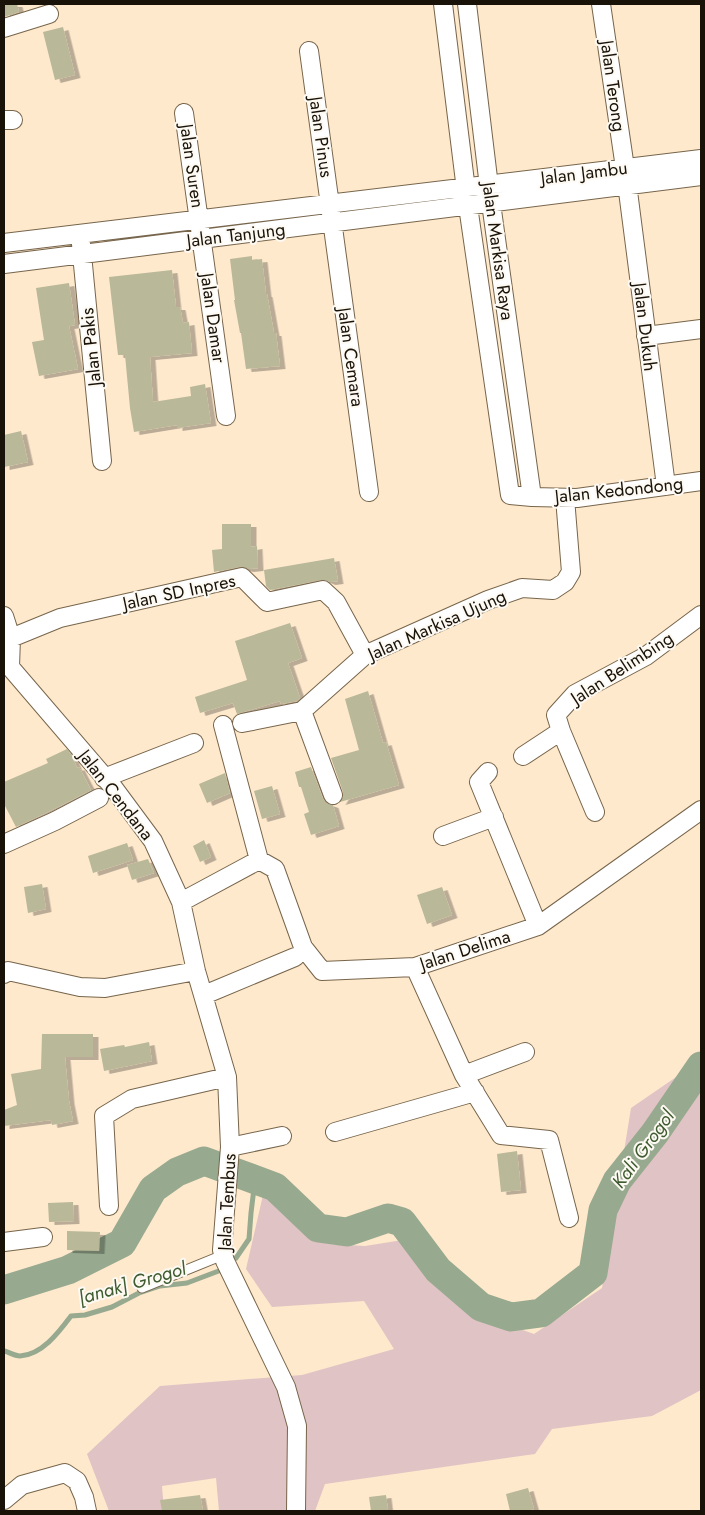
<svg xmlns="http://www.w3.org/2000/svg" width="705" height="1515" viewBox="0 0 705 1515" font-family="Jost,sans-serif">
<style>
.green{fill:#e0c3c4}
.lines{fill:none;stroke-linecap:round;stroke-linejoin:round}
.stream{stroke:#97a98e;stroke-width:5}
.river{stroke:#97a98e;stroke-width:29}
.building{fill:#b9b898;filter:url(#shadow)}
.service-casing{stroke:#77654b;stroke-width:11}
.minor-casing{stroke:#77654b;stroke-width:20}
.service{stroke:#fff;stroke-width:9}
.minor{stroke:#fff;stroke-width:18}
.labels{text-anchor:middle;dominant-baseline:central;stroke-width:4;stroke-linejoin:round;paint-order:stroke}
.street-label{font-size:18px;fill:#191208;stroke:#fdf9f3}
.water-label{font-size:19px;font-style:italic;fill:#3f5b30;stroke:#fdf9f3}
</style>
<defs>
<filter id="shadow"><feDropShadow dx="5.5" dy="3" stdDeviation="0" flood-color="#0004"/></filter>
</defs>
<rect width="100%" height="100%" fill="#fee9cc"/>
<path class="green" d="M701,1060V1390L652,1416L552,1429L535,1454L325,1484L315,1511H219L216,1478L162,1486L164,1511H109L87,1454L160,1386L302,1375L394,1349L364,1301L272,1307L246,1269L263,1195L330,1244L365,1246L409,1239L489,1318L534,1334L602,1288L631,1108Z"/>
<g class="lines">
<path class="stream" d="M236,1258L249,1239L251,1213L255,1180
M4,1352L5,1351C10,1353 16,1356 20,1356C42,1355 59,1332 71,1316L85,1315L112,1307L139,1293L160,1286L187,1283L224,1269"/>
<path class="river" d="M4,1290L68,1270L122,1243L153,1189L177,1172L204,1161L275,1187L318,1228L347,1232L388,1218L402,1222L438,1270L481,1307L511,1317L541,1313L593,1273L603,1210L617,1181L655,1133L701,1066"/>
</g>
<path class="building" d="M4,4H17L19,12L4,17Z
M63,27L75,75L55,80L43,32Z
M252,256V260L262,259L266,294H267L274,333H276L280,366L246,369L241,333H240L234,300H235L230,259Z
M172,270L176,307H180L183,323L189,322L192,353L150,357L153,402L191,396L190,387L205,384L211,423L177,428V425L134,432L130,408L125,355H118L109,277Z
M69,283L75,325L69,326L78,369L39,376L32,342L44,340L36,288Z
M21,431L28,462L4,467V435Z
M222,524H251V547L257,546L258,568L248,569L240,567L214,572L212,550L222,549Z
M334,558L338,581L330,582L325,580H321L270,590L266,586L264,570Z
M290,623L302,658L288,663L300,698L297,701L281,704L280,701L237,714L233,703L200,713L195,697L247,680L235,641Z
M368,691L383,743L386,742L399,785L340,802L343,797V792L331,758L359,750L345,699Z
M67,749L71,754L77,768L79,767L91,790L50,811L16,827L4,804V782L48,763L46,759Z
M311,767L323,799L327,803L333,805L339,826L311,835L304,814L309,812L301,787H299L295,772Z
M225,773L230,793L207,803L199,784Z
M272,786L280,814L262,819L254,791Z
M204,840L211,857L200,862L193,846Z
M127,843L133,860L93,873L88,856Z
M148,859L154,873L132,880L127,865Z
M42,884L46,909L28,913L24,887Z
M442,887L452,915L427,924L417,895Z
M42,1034H93V1057H65L69,1101L73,1121L52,1125L51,1120L4,1126V1110L17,1105L11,1074L41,1069Z
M149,1042L152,1061L104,1071L100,1049L124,1045L125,1047Z
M517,1151L521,1190L501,1192L497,1154Z
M73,1202L74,1221L49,1222L48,1203Z
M67,1231L100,1232L99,1251L67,1250Z
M528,1488L534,1509L526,1511H510L506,1494Z
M200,1495L203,1511H162L160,1500Z
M386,1495L388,1511H371L369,1497Z"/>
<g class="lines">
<g class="service-casing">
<path id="service" d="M142,1288L223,1255"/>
</g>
<g class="minor-casing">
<path id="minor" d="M443,4L468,206L510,495L532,497L577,498L701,481
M467,4L491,203L532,497
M601,4L625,168L666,486
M4,28L49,14
M309,51L369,492
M184,113L226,416
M4,120H13
M4,243L701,159
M81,244L102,461
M4,264L701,176
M646,336L701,329
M4,616L11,638L10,667
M11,638L60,618L242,577L267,602L323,590L336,602L365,655
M10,667L113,787L153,841L181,902L196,971L227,1077L230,1147L222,1250L225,1261L286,1387L297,1426L296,1511
M302,711L333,795
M242,723L302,711L365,655L488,600L522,588L553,590L565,582L571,572L565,498
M223,725L259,860
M523,756L561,731
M488,772L479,782L538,926
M104,778L194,743
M595,812L561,731L556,715L575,694L646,656L701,615
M443,836L494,817
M4,844L55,821L99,798
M181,902L259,860L275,869L303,947L322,971L415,967L538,926L701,810
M415,967L464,1075L501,1135L549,1140L569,1218
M4,974L8,971L80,987L105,988L196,971
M204,995L295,957
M464,1075L525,1052
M335,1132L475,1092
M230,1147L282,1136
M109,1206L104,1116L132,1099L227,1077
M4,1242L43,1237
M4,1500L22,1485L65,1473L77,1481L84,1497L87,1511"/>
</g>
<use href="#service" class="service"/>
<use href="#minor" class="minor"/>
</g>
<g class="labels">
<g class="street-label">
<text transform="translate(613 86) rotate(82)">Jalan Terong</text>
<text transform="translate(321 137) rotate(82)">Jalan Pinus</text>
<text transform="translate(192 166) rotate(82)">Jalan Suren</text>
<text transform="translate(584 173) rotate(-7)">Jalan Jambu</text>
<text transform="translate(236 235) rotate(-7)">Jalan Tanjung</text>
<text transform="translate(498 251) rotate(82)">Jalan Markisa Raya</text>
<text transform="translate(213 318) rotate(82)">Jalan Damar</text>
<text transform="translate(645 327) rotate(83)">Jalan Dukuh</text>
<text transform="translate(91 347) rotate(-96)">Jalan Pakis</text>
<text transform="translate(351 357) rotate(82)">Jalan Cemara</text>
<text transform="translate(619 490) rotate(-6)">Jalan Kedondong</text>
<text transform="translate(179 592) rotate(-12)">Jalan SD Inpres</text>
<text transform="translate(437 625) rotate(-24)">Jalan Markisa Ujung</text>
<text transform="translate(622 668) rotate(-33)">Jalan Belimbing</text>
<text transform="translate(116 795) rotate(52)">Jalan Cendana</text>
<text transform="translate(465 950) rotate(-18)">Jalan Delima</text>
<text transform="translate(227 1202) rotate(-87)">Jalan Tembus</text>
</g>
<g class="water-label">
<text transform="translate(643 1149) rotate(-54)">Kali Grogol</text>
<text transform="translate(132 1283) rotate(-16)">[anak] Grogol</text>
</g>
</g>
<rect width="705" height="1515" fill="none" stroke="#191208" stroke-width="10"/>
</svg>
